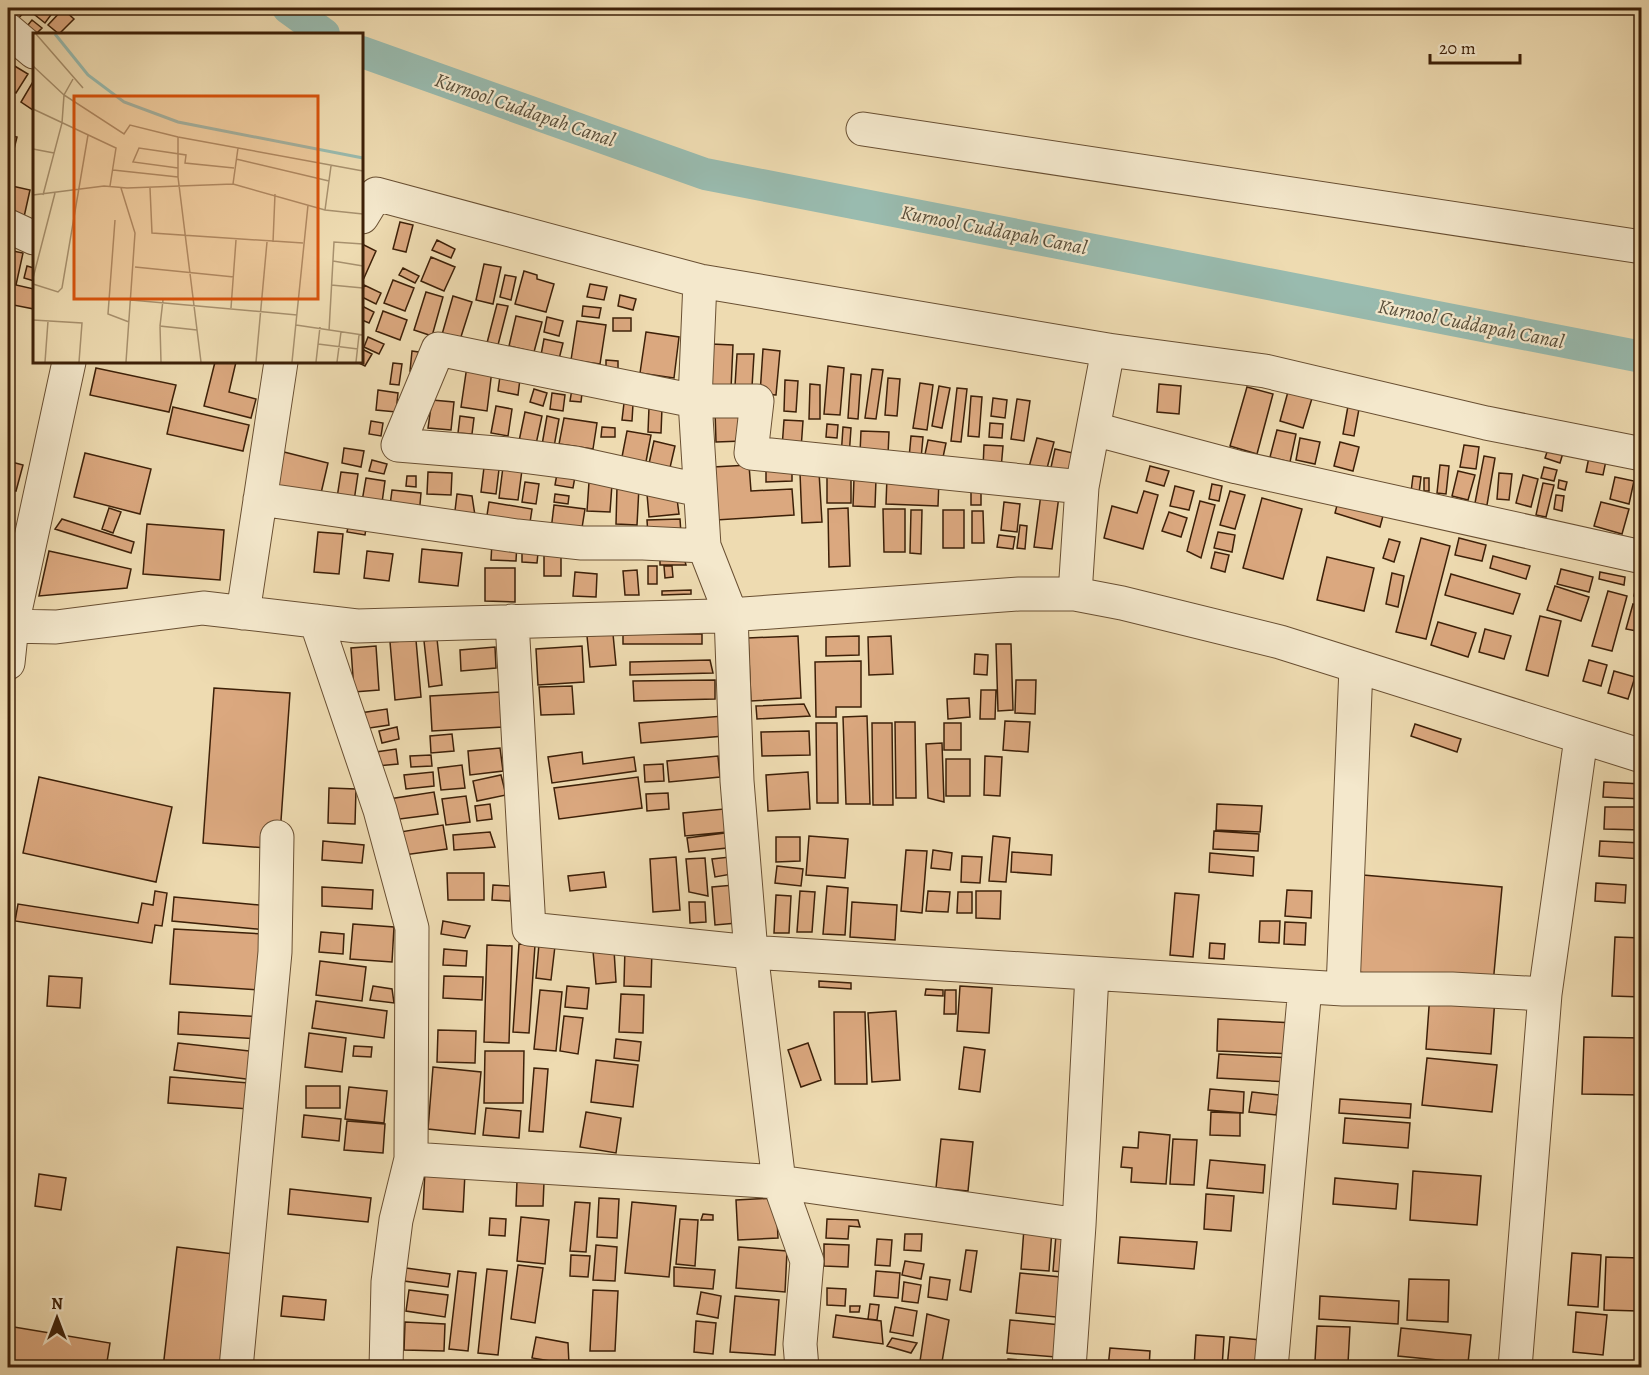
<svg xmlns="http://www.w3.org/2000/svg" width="1649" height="1375" viewBox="0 0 1649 1375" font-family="Alegreya,serif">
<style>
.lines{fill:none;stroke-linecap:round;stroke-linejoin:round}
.canal{stroke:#99bbaf;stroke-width:32}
.building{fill:#dba87f;stroke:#3d2008;stroke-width:1.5}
.minor-casing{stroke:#694f32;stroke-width:35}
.minor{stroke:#f4e8cc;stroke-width:33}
.labels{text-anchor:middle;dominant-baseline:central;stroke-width:4.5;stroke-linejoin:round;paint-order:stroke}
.water-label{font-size:20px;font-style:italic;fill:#594e3a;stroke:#f4e8cc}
.inset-river{fill:none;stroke:#99bbaf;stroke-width:3}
.inset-road{fill:none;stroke:#a7906d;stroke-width:1.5}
.view{fill:#d7530c;fill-opacity:0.15;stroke:#d7530c;stroke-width:3}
.inset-edge{fill:none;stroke:#3d2008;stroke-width:3}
</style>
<rect width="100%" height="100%" fill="#eedbb1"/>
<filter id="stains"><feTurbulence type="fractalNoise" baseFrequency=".00333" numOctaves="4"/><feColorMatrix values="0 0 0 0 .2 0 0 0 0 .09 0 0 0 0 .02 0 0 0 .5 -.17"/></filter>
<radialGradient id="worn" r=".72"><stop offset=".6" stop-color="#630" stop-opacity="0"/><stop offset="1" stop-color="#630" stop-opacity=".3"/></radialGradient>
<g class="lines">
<path class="canal" d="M288,8L324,34
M362,52L705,174L1642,357"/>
</g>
<path class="building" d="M8,8H28L15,22L8,15Z
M43,8H56L45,23L35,15Z
M63,9L74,19L59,34L48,25Z
M32,20L42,28L36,34L20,35Z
M8,62L28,74L16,93L8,88Z
M34,80V107L33,110L21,102Z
M8,135L17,137L8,173Z
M12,186L30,190L24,217L8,213Z
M400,222L413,225L406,252L393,249Z
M437,240L455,249L451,258L432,250Z
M362,244L376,251L364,278L362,277Z
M8,250L23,253L16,285L34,289V309L8,304Z
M431,257L455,267L444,291L421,281Z
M484,264L501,267L493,304L476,300Z
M27,266L34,268V281L24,278Z
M403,268L419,276L415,283L399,275Z
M524,271L537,275V279L554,284L546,312L515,304Z
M505,275L516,277L511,300L500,297Z
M393,280L414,288L405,311L384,303Z
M590,284L607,287L604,300L587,297Z
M364,285L381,293L376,304L362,297Z
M426,292L443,297L432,336L414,330Z
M620,295L636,299L633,310L618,306Z
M453,296L472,302L459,343L441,338Z
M497,304L508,306L498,345L487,343Z
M362,306L374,312L369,323L362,320Z
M583,306L601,308L599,318L582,316Z
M383,311L407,320L400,340L376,331Z
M516,316L542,322L534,352L509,346Z
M547,317L563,321L559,336L544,332Z
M613,318H631V331H613Z
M577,321L606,325L600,364L571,360Z
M646,332L679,337L674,378L640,373Z
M368,337L384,344L379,354L364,347Z
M544,339L563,343L559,359L541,355Z
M711,344L733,345L731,389L709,388Z
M362,349L372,354L365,366L357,362H362Z
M763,349L780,351L776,395L760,394Z
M412,351L425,353L422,372L410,371Z
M737,354H754L752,387L735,386Z
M606,360L618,361V369L606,368Z
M215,362H236L229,392L256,399L251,418L204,406Z
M393,363L402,364L399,385L390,384Z
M467,366L492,370L487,411L461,407Z
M828,366L844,368L840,415L824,414Z
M96,368L176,385L169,412L90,395Z
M872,369L883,370L876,419L865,418Z
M851,374L861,375L858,419L848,418Z
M500,376L520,379L518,395L498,391Z
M888,378L900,379L897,416L885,415Z
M785,380L798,381L796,412L784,411Z
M573,383L583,385L581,402L570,401Z
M920,383L933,385L927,430L913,428Z
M810,384L820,385V419H809Z
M1159,384L1181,386L1179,414L1157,412Z
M939,386L950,388L942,428L932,426Z
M1247,387L1273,394L1257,454L1230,446Z
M957,388L967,389L961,442L951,441Z
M1289,388L1313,395L1303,428L1280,421Z
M534,389L547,393L543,406L530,402Z
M378,390L398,393L396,412L376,410Z
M552,393L565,395L563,411L550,409Z
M971,396L982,397L979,437L968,436Z
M993,398L1007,400L1005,418L991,416Z
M1017,399L1030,401L1024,441L1011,439Z
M432,400L454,402L451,430L428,428Z
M624,403L633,404L632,421L622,420Z
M496,406L512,409L508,436L491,433Z
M1348,406L1359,409L1354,436L1343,434Z
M173,407L249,425L243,451L167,434Z
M649,407L662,408L661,433L648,432Z
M742,409L743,441L716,442L715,410Z
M525,412L542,416L535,449L518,446Z
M460,416L474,418L472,434L458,433Z
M547,416L559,419L554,447L542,445Z
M564,418L597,423L593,449L559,444Z
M784,420L803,421L801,449L782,448Z
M371,421L383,423L381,436L369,434Z
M990,423L1003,424L1002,438L989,437Z
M827,424L838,425L837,438L826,437Z
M602,427L615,428V437H601Z
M843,427L851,428L849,457H841Z
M1277,430L1296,434L1290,462L1270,457Z
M627,431L651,435L645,467L621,462Z
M861,431L889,432L888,455L860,453Z
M911,436L923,437L921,459L909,458Z
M1037,438L1054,442L1046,472L1029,467Z
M1300,438L1320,442L1315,464L1296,460Z
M928,440L946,443L942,462L924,459Z
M654,441L675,446L669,472L648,468Z
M1340,442L1359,447L1353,471L1334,466Z
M984,445L1003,446L1001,469L983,468Z
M1464,445L1479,447L1476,469L1460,467Z
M344,448L364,451L361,467L342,463Z
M1055,449L1073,453L1068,476L1050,472Z
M1548,449L1563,453L1560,463L1545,458Z
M284,452L328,463L319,502L274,490Z
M1590,452L1607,456L1603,475L1586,472Z
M85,453L151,469L140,514L74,497Z
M1484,456L1495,458L1487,505L1475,503Z
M485,459L500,461L496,494L481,492Z
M372,460L387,464L384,474L369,471Z
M8,461L23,465L16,491L8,489Z
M749,465L751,491L792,489L794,515L716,520L713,467Z
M1440,465L1449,466L1446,494L1437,493Z
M1150,466L1169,471L1164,486L1146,481Z
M503,467L522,470L518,500L499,498Z
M1544,467L1557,470L1554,481L1541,478Z
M558,468L576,471L573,488L555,485Z
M766,469H792V481L766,482Z
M1458,471L1475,475L1468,500L1452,496Z
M341,472L358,474L354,501L337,498Z
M428,472L452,473L451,495L427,494Z
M819,472L822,522L802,523L800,473Z
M827,473H851V503H827Z
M1499,473L1512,474L1509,500L1497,499Z
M1523,475L1538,479L1531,507L1516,503Z
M407,476H416V487L406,486Z
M1413,476L1421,477L1419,493L1411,492Z
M887,477L939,479L938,506L886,504Z
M1615,477L1634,481L1629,504L1610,499Z
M366,478L385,481L381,510L361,507Z
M854,478L876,479L875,507L853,506Z
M1424,478H1429V491H1424Z
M1559,480L1567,482L1565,490L1558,488Z
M525,482L539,484L536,504L522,502Z
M589,482L612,484L610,512L587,511Z
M1543,483L1554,485L1546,517L1536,515Z
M1212,484L1222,486L1219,501L1209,499Z
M1175,486L1194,491L1189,510L1170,506Z
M617,487H639L637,525L616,524Z
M392,490L421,493L419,516L389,513Z
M676,491L679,514L649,517L647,494Z
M971,491H981V505H971Z
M1144,491L1158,495L1143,549L1104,538L1112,506L1137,513Z
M1230,491L1245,495L1235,529L1220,525Z
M457,494L472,496L476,522L454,519Z
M555,494L569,496L568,504L554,502Z
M1041,494L1059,496L1052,549L1034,547Z
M1556,495L1564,496L1562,511L1554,509Z
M1262,498L1302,509L1283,579L1243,568Z
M1339,498L1384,512L1380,527L1335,513Z
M1200,501L1215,505L1201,558L1187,551Z
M489,502L532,509L529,529L486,522Z
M1004,502L1020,504L1017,532L1001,530Z
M1601,502L1629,509L1622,534L1594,526Z
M554,505L585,509L581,534L551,530Z
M109,508L121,512L113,533L102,529Z
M848,508L850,566L829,567L828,509Z
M883,509H905V552H884Z
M911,510H922L921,554L910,553Z
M943,510H964V548H943Z
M972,511H983L984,543H972Z
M1169,512L1187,518L1181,537L1162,531Z
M350,518L367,521L365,535L347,532Z
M62,519L134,542L131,553L55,529Z
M680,519L681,534L648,536L647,520Z
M147,524L224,530L220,580L143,574Z
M1020,525L1027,526L1025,549L1017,548Z
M318,532L343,534L339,574L314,572Z
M1218,532L1235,535L1232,552L1214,548Z
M999,535L1015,537L1013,549L997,547Z
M1421,538L1450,546L1426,639L1396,632Z
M1459,538L1486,545L1482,561L1455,555Z
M1389,539L1400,542L1394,562L1383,558Z
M492,542L517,543L516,561L491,560Z
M422,549L462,553L458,586L419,582Z
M544,549H561V576H544Z
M660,550H682L686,565H660Z
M49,551L131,569L127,588L39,596Z
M367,551L393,554L389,581L364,578Z
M522,552L538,553L537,563L522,562Z
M1215,552L1229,555L1225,572L1211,568Z
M1493,556L1530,566L1526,579L1490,568Z
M1327,557L1374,568L1364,611L1317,600Z
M648,566H657V584H648Z
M664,566H672L673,577L665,578Z
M485,568H515V602L485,601Z
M1561,569L1593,577L1589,592L1557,584Z
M637,570L639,595H625L623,571Z
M575,572L597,574L596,597L573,596Z
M1600,572L1625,577L1624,585L1599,579Z
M1392,573L1404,576L1398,607L1386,604Z
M1451,574L1520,594L1513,614L1445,595Z
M1637,583L1642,584V598L1634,596Z
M1555,586L1589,597L1581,621L1547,610Z
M691,590V594L662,595V591Z
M1608,591L1627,596L1612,651L1592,646Z
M1633,604L1642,606V632L1626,629Z
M1540,616L1561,621L1548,676L1526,670Z
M1438,622L1476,633L1468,657L1431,645Z
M1485,629L1511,636L1504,659L1479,652Z
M613,634L616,665L590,667L587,636Z
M623,634H702V644H623Z
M798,636L801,698L751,701L748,638Z
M859,636V655L826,656V637Z
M891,636L893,674L869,675L868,637Z
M437,639L442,685L429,687L424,641Z
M416,640L421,697L395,700L390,642Z
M996,644H1011L1013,710L998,711Z
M376,646L379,690L354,692L351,648Z
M582,646L584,682L538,685L536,649Z
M495,647L496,668L461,671L460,650Z
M975,654L988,655L987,675L974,674Z
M710,660L713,673L630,675V662Z
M1589,660L1607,665L1601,686L1583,681Z
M861,661V707H836V717H816L815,662Z
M1614,671L1635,677L1628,699L1608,693Z
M715,680V699L634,701L633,681Z
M1016,680H1036L1035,714L1015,713Z
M572,686L574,714L541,715L539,687Z
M214,688L290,693L279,849L203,843Z
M981,690H996L995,719H980Z
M8,692L13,693L8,727Z
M500,692L503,727L432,731L430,696Z
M969,698L970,717L948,719L947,699Z
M804,704L810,716L757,719L756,706Z
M387,709L389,725L363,729L360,713Z
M723,716L724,736L641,743L639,723Z
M867,716L870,804H846L843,717Z
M1005,721L1030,722L1028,752L1003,750Z
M895,722H915L916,798H896Z
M816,723H837L838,803H817Z
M872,723H892L893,805H873Z
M944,723H961V750H944Z
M1415,724L1461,739L1457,752L1411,736Z
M397,727L399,739L382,743L379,731Z
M809,731L810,755L762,756L761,732Z
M452,734L454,751L431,753L430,736Z
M942,743L944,802L928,798L926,744Z
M500,748L503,771L470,775L468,751Z
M396,749L398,764L377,766L376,752Z
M582,752L583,764L634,757L636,771L552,783L548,757Z
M431,755L432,766L411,767L410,756Z
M718,756L720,777L669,782L667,761Z
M985,756L1002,757L1000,796L984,795Z
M946,759H970V796H946Z
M663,764L664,781L645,782L644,765Z
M462,765L465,788L441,790L438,768Z
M433,772L434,786L406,789L404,775Z
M808,772L810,809L768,811L766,775Z
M501,775L506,795L477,801L473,781Z
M39,777L172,807L156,882L23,853Z
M638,777L642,808L559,819L554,788Z
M1604,782L1642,784V799L1603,797Z
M329,788L356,789L355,824L328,823Z
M434,792L438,814L392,820L389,799Z
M668,793L669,809L647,811L646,794Z
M466,796L470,822L446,825L442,799Z
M490,804L492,819L477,821L475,806Z
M1217,804L1262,806L1260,832L1216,830Z
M1605,807H1642V830L1604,829Z
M724,809L727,832L685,836L683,813Z
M443,825L447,849L404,855L400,832Z
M1214,831L1259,834L1258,851L1213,849Z
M490,832L495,847L454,850L453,835Z
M725,833L727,848L689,852L687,838Z
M809,836L848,839L845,878L806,875Z
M993,836L1010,838L1006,882L989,881Z
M776,837H800V861L776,862Z
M323,841L364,845L362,863L322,860Z
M1600,841L1642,843V859L1599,856Z
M906,850L927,851L922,913L901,911Z
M933,850L952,853L950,870L931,868Z
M1012,852L1052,855L1051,875L1011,872Z
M1210,853L1254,857L1253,876L1209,872Z
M962,856L982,857L980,883L961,882Z
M676,857L680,910L653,912L650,859Z
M730,857L732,874L715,877L712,859Z
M705,858L708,896L689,892L686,859Z
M777,866L803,869L801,886L775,883Z
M604,872L606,887L570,891L568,876Z
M447,873H484V900H448Z
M1363,875L1502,887L1493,984L1355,972Z
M1596,883L1626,885L1625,903L1595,901Z
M493,885L511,886L510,901L492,900Z
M734,885L737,923L715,925L712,887Z
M827,886L848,888L845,935L823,934Z
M322,887L373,890L372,909L322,906Z
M1287,890L1312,891L1311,918L1285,916Z
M155,891L167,893L162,926L155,925L152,943L15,921L18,904L138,923L142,903L153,905Z
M800,891L815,892L812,932H797Z
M928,891L950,892L948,912L926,911Z
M976,891H1001L1000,919L976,918Z
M958,892H972V913H957Z
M1175,893L1199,895L1193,957L1170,955Z
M776,895L791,896L789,933H774Z
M174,897L269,906L267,930L172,921Z
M689,902H705L706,922L690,923Z
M852,902L897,905L895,940L850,937Z
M443,921L470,926L465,938L441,934Z
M1260,921H1280L1279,943L1259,942Z
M1285,922L1306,923L1305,945L1284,944Z
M353,924L394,927L392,962L350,959Z
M174,929L264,934L260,990L170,984Z
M321,932L344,934L343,954L319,952Z
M1615,937L1642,938V997L1612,996Z
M1210,943L1225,944L1224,959L1209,958Z
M519,944L535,945L529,1033L513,1032Z
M539,944L555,946L551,980L536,978Z
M487,945L512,946L509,1043L484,1042Z
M625,947L652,948L651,987L624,986Z
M444,949L467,951L466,966L443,965Z
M614,950L616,982L596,984L593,951Z
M320,961L366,967L362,1001L316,995Z
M49,976L82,978L80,1008L47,1006Z
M444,976L483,977L482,1000L443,998Z
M819,981L851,983V989L819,987Z
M373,986L392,989L394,1003L370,1000Z
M567,986L589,988L587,1009L565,1007Z
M960,986L992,988L989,1033L957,1031Z
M926,989L943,990V996L925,995Z
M540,990L562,992L556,1051L534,1049Z
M945,990H956V1014H944Z
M1430,993L1495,998L1491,1054L1426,1049Z
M621,994L644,995L643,1033L619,1032Z
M316,1001L387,1011L384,1038L312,1028Z
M896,1011L900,1080L872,1082L868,1013Z
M179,1012L263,1017L262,1039L178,1034Z
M834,1012H865L867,1084H835Z
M564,1016L583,1018L578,1054L560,1051Z
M1218,1019L1295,1023L1293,1054L1217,1051Z
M438,1030L476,1031L475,1063L437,1062Z
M309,1033L346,1038L342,1072L305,1067Z
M1584,1037L1642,1038V1095L1582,1094Z
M616,1039L641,1042L639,1061L614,1058Z
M178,1043L267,1053L263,1081L174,1070Z
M808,1043L821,1080L801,1087L788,1050Z
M354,1046L372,1047L371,1057L353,1056Z
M964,1047L985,1050L980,1092L959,1089Z
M485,1051H524L523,1103H484Z
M1219,1054L1292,1058L1290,1082L1217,1078Z
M1427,1058L1497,1065L1492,1112L1422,1105Z
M596,1060L638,1065L633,1107L591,1102Z
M433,1067L481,1072L475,1134L428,1129Z
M534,1068L548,1069L543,1132L529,1131Z
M170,1077L264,1084L262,1110L168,1103Z
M306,1086H340V1108H306Z
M349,1087L387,1091L384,1123L345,1119Z
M1210,1089L1244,1092L1243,1113L1208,1110Z
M1252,1092L1279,1095L1276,1115L1249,1112Z
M1340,1099L1411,1104L1410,1118L1339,1113Z
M486,1108L521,1111L519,1138L483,1135Z
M586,1112L621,1118L616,1153L580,1147Z
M1211,1112L1240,1113V1136L1210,1135Z
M304,1115L341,1119L339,1141L302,1137Z
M1345,1118L1410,1123L1408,1148L1343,1143Z
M347,1121L385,1124L383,1153L344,1150Z
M1139,1132L1170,1135L1166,1184L1131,1182L1132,1168L1121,1167L1123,1147L1138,1148Z
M941,1139L973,1142L968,1191L936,1188Z
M1173,1139L1197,1140L1194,1185L1170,1184Z
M1210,1160L1265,1165L1263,1193L1207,1188Z
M425,1171L465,1173L463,1212L423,1209Z
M1413,1171L1481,1176L1477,1225L1410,1220Z
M39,1174L66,1178L61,1210L35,1206Z
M1335,1178L1398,1184L1396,1209L1333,1204Z
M517,1181L544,1182L543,1206H516Z
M290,1189L371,1198L368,1222L288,1214Z
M1206,1194L1234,1196L1231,1231L1204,1229Z
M599,1198L619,1199L617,1238L597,1237Z
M776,1198L778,1238L738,1240L736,1200Z
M575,1202L590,1203L586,1252L570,1251Z
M632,1202L676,1206L669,1277L625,1273Z
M703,1214L713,1215V1220H701Z
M521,1217L549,1220L545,1264L517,1261Z
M490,1218L506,1219L505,1236L489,1235Z
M680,1219L698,1220L695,1266L676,1264Z
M827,1219L858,1220L860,1227L849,1226L848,1239L826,1238Z
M1024,1228L1052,1229L1049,1271L1021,1269Z
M905,1234H922L921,1251L904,1250Z
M1056,1235L1079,1237L1075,1273L1053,1271Z
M1120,1237L1197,1242L1194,1269L1118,1263Z
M877,1239L892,1240L890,1266L875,1265Z
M824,1244L849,1245L848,1267L824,1266Z
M596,1245L617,1247L615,1281L593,1280Z
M177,1247L259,1257L246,1368H163Z
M739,1247L787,1251L785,1292L736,1288Z
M966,1250L977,1251L971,1292L960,1290Z
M1572,1253L1601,1255L1598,1307L1568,1305Z
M571,1255L590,1256L588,1277L570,1276Z
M1606,1257L1640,1258L1638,1311L1604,1310Z
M905,1261L924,1264L921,1279L902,1275Z
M518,1265L543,1268L535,1323L511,1319Z
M674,1267L715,1270L713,1289L674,1286Z
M406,1268L450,1274L448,1287L404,1281Z
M487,1269L507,1271L498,1355L478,1353Z
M458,1271L476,1273L468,1351L449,1349Z
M876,1271L900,1273L898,1298L874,1296Z
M1020,1273L1071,1278L1066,1318L1016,1313Z
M930,1277L950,1280L947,1300L928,1297Z
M1409,1279L1449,1280L1448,1322L1407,1320Z
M904,1282L921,1285L918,1303L902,1301Z
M827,1288L846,1289L845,1306L827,1305Z
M409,1290L448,1295L445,1317L406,1311Z
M593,1290L618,1291L615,1351H590Z
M701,1292L721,1296L718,1318L697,1314Z
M283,1296L326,1300L324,1320L281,1316Z
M735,1296L779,1300L775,1355L730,1352Z
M1320,1296L1399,1301L1398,1324L1319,1319Z
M870,1304L879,1305L877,1320L868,1319Z
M850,1306H860L859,1312H850Z
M895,1307L917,1311L913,1336L890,1332Z
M1576,1312L1607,1315L1603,1355L1573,1352Z
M927,1314L949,1320L941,1368H919Z
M836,1315L881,1321L883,1344L833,1337Z
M1010,1320L1071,1326L1068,1358L1007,1353Z
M696,1321L716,1323L713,1354L694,1352Z
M405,1322L445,1324L444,1351L404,1350Z
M8,1326L110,1343L106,1368H8Z
M1317,1326L1350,1327L1348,1363L1315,1361Z
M1401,1328L1471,1335L1468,1363L1398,1356Z
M1196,1335L1224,1337L1222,1368H1194Z
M536,1337L568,1343L569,1364L532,1358Z
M1230,1337L1261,1340L1259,1368H1227Z
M892,1338L917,1343L911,1353L887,1346Z
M1110,1348L1150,1351L1149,1368H1108Z
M1008,1359L1067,1364V1368H1008Z
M1564,1361L1629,1365V1368H1563Z
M835,1365H877V1368H835Z"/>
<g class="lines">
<g class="minor-casing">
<path id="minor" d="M8,30L34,52
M863,129L1642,247
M362,217L376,194L700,281L1108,350L1265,371L1486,423L1642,454
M8,226L34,238
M700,281L695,401L704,546L731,615L737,781L751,952L779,1182L807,1261L800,1344L802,1368
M1094,429L1237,467L1642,557
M699,490L576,463L508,454L398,445L438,349L695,401H757L751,453L1082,487
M260,499L517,536L582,543H643L704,546
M1075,594L1082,487L1108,350
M243,613L281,362
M316,621L380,810L412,928L411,1159L396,1220L388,1282L386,1368
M512,621L529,929L751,952L1343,989H1452L1545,994
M8,626L56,627L203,608L357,626L715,616L1019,594H1075L1122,603L1280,642L1642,756
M8,663L12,625L69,362
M1343,989L1356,667
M411,1159L779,1182L1079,1225
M236,1368L275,952L277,837
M1069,1368L1079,1225L1092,974
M1271,1368L1305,987
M1515,1368L1545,994L1581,738"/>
</g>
<use href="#minor" class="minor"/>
</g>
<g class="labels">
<g class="water-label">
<text transform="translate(525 110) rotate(19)">Kurnool Cuddapah Canal</text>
<text transform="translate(994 230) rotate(11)">Kurnool Cuddapah Canal</text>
<text transform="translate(1471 324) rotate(11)">Kurnool Cuddapah Canal</text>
</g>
</g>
<g transform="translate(33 33)">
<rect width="330" height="330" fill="#eedbb1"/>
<path class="inset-river" d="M22,1L55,42L91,69L145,89L330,125"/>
<path class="inset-road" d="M3,1L50,55M0,33L31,62L29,90L10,162M40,46L31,62L91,101L97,92L145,104L330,138M0,76L83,115L77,153M145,104V144L168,329M0,116L21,120M203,126L296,148M145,135L100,129L106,115L153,122L152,130L201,135M80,137L145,144M200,151L205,115M88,155L102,200L93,329M117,155L119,200L270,210M0,162L71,153L94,155L200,151L292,177L330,181M292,177L298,133M82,187L75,281L96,289M240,209L242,161M300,228L330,233M102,234L201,244M0,245L22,160M0,251L25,259L29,255L55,102M298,252L330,255M98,267L264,282M130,267L127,293L164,297M198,275L203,207M0,287L49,290L46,329M263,292L330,302M127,293L128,329M296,298L301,209L330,211M285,311L325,316M12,329L15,288M223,329L234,209M259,329L275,172M283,329L287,294M304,329L308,299M323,329L326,302"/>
<path class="view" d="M41,63H285V266H41Z"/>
<rect width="330" height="330" class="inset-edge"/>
</g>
<rect width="1649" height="1375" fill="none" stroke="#eedbb1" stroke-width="30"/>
<rect x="9" y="9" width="1631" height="1357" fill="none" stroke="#3d2008" stroke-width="3"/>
<rect x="15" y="15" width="1619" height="1345" fill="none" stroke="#3d2008" stroke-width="1.5"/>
<g transform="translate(57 1318)" stroke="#f4e8cc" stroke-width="4.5" paint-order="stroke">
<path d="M0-4.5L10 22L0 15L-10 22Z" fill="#3d2008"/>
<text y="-9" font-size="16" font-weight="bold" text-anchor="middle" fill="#3d2008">N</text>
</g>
<path d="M1430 54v9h90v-9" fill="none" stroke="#3d2008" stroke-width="3"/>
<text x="1439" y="54" font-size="18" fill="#3d2008" stroke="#f4e8cc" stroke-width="4.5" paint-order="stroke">20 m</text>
<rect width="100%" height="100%" filter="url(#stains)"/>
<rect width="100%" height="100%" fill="url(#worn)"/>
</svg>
